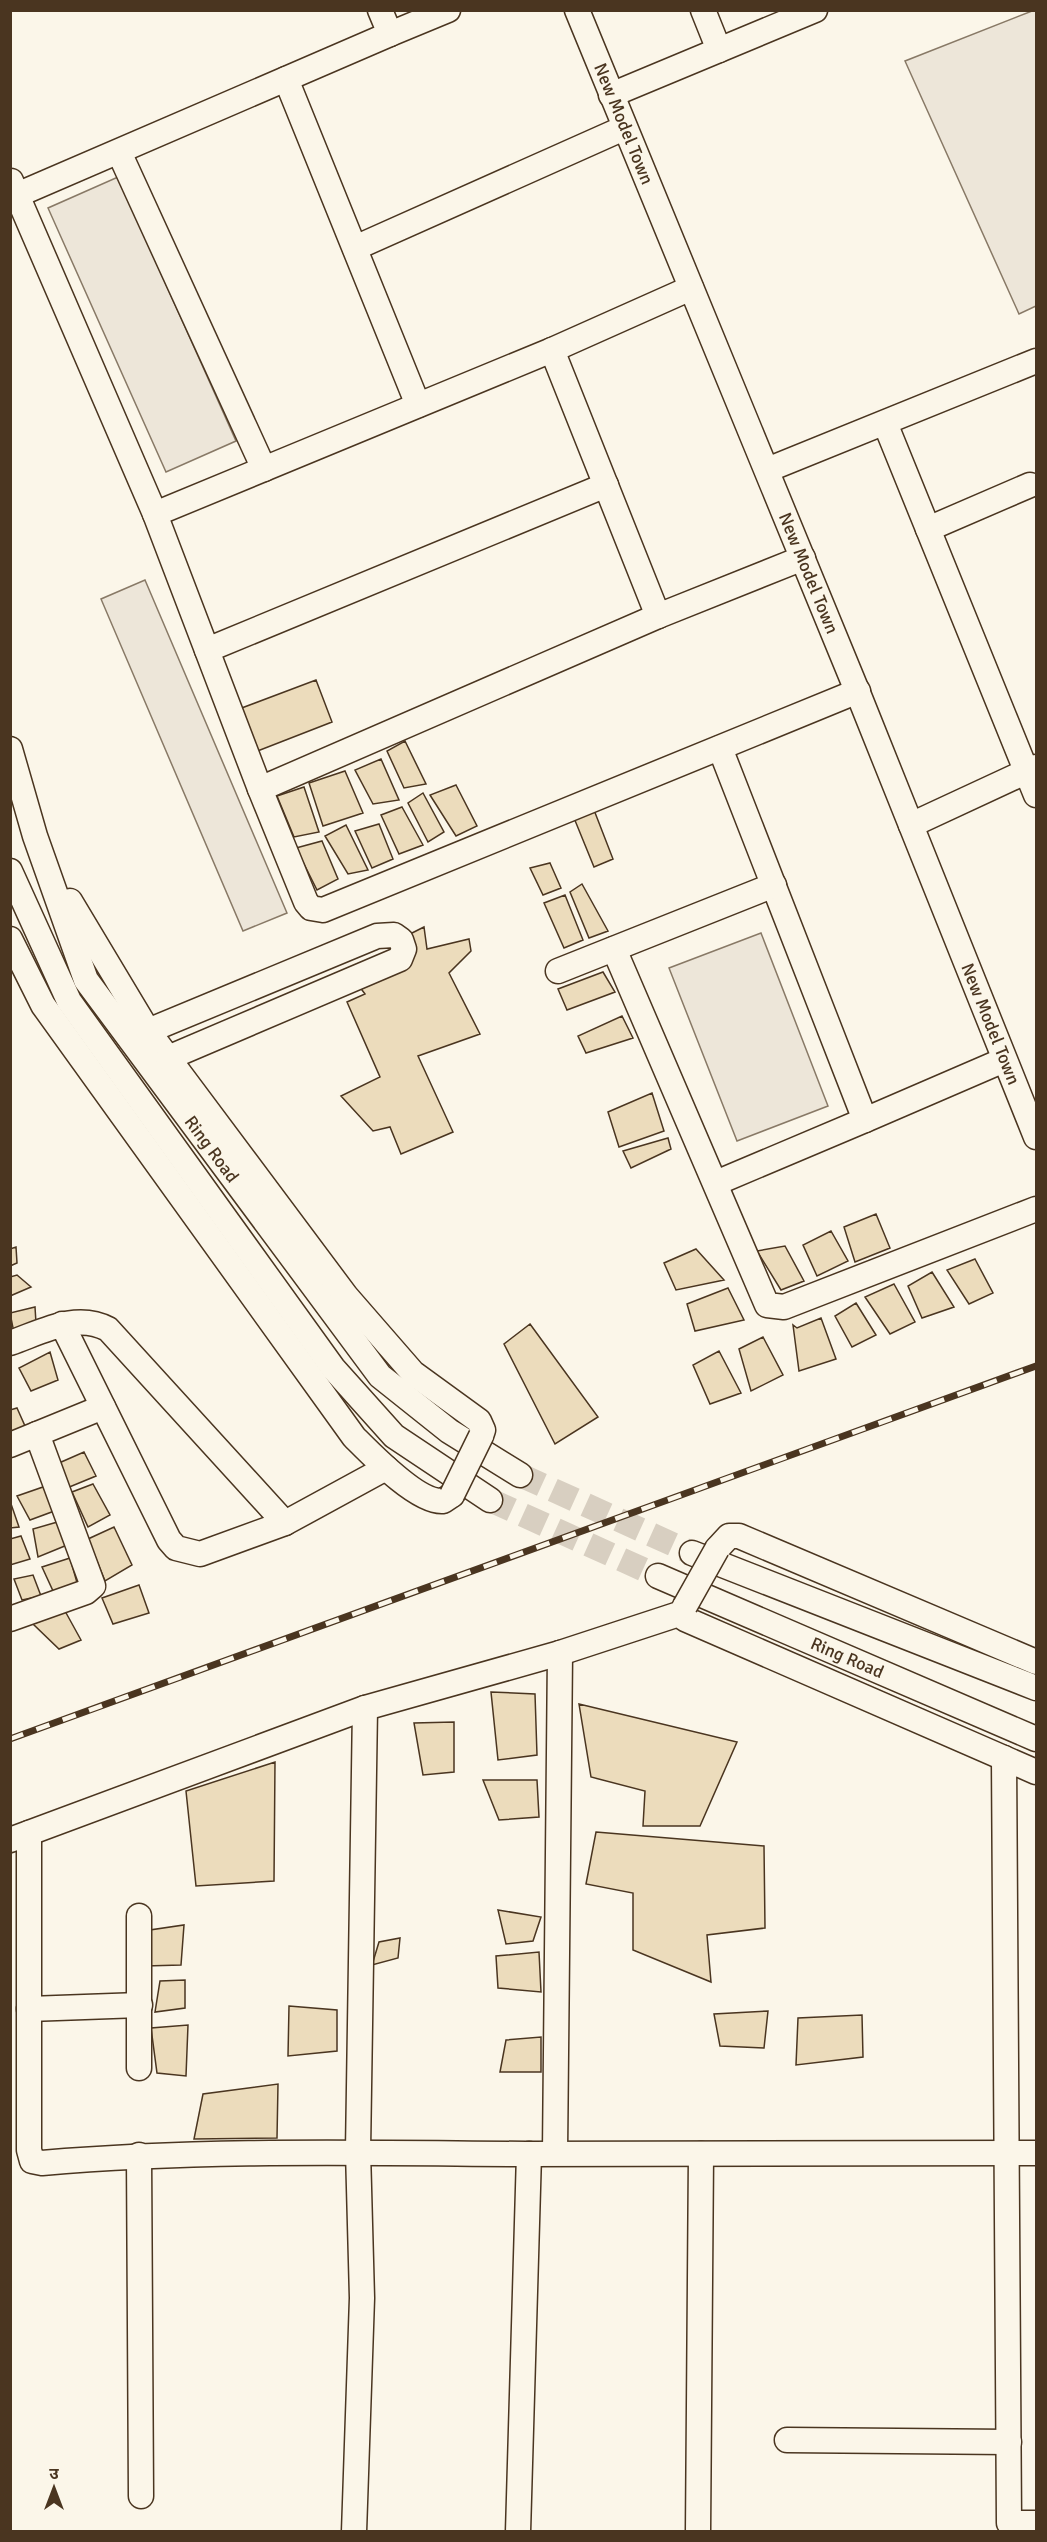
<svg xmlns="http://www.w3.org/2000/svg" width="1047" height="2542" viewBox="0 0 1047 2542" font-family="Signika,'Noto Sans Devanagari',sans-serif">
<style>
.green{fill:#ede6d9;stroke:#887966;stroke-width:1.5}
.building{fill:#ecdcbc;stroke:#4a3520;stroke-width:1.5}
.lines{fill:none;stroke-linecap:round;stroke-linejoin:round}
.minor-tunnel{stroke:#d8cfc1;stroke-width:24;stroke-dasharray:24 12;stroke-linecap:butt}
.minor-casing{stroke:#4a3520;stroke-width:27}
.minor{stroke:#fbf6e9;stroke-width:24}
.rail-casing{stroke:#4a3520;stroke-width:7}
.rail{stroke:#fbf6e9;stroke-width:4.5;stroke-dasharray:14;stroke-linecap:butt}
.minor-bridge-casing{stroke:#4a3520;stroke-width:27;stroke-linecap:butt}
.minor-bridge{stroke:#fbf6e9;stroke-width:24}
.labels{text-anchor:middle;dominant-baseline:central;stroke-width:4.5;stroke-linejoin:round;paint-order:stroke}
.street-label{font-size:18px;fill:#4a3520;stroke:#fbf6e9}
</style>
<rect width="100%" height="100%" fill="#fbf6e9"/>
<path class="green" d="M1032,11H1036V306L1019,314L905,61Z
M118,177L236,441L166,472L48,208Z
M145,580L287,913L243,931L101,599Z
M761,933L828,1106L737,1141L669,968Z"/>
<path class="building" d="M316,680L332,722L255,752L239,709Z
M405,741L426,784L404,788L387,751Z
M381,759L399,800L373,804L355,770Z
M345,771L363,813L323,826L309,783Z
M456,785L477,826L456,836L430,795Z
M304,787L319,832L294,837L277,796Z
M423,793L444,832L428,842L408,803Z
M402,807L423,845L399,854L381,815Z
M594,810L613,859L594,867L574,818Z
M379,824L393,859L372,868L355,831Z
M346,825L368,870L348,874L325,836Z
M322,841L338,879L317,890L296,848Z
M550,863L561,888L543,895L530,868Z
M582,884L608,931L589,938L570,892Z
M565,895L583,940L564,948L544,903Z
M424,927L427,949L469,939L471,951L449,973L480,1034L418,1056L453,1132L401,1154L390,1127L373,1131L341,1096L380,1077L347,1002L365,994L359,986L411,963L408,935Z
M603,972L615,992L567,1010L558,989Z
M622,1016L633,1038L586,1053L578,1036Z
M652,1093L664,1131L619,1147L608,1112Z
M668,1138L671,1149L631,1168L623,1151Z
M876,1214L890,1248L855,1262L844,1227Z
M831,1231L848,1261L817,1276L803,1245Z
M785,1246L804,1281L781,1290L757,1251Z
M16,1247L17,1263L10,1266V1249Z
M696,1249L724,1280L676,1290L664,1263Z
M975,1259L993,1293L969,1304L947,1270Z
M932,1272L954,1307L922,1318L908,1286Z
M17,1275L31,1287L10,1296V1277Z
M894,1284L915,1322L890,1334L865,1297Z
M728,1288L744,1320L695,1331L687,1304Z
M856,1303L876,1335L852,1347L835,1316Z
M35,1307L36,1323L14,1333L10,1313Z
M821,1318L836,1359L799,1371L793,1325L797,1328Z
M530,1324L598,1417L555,1444L504,1344Z
M763,1337L783,1375L751,1391L739,1349Z
M719,1351L741,1393L710,1404L693,1365Z
M50,1352L58,1380L31,1391L19,1368Z
M17,1408L25,1426L10,1434V1410Z
M84,1452L96,1476L67,1488L59,1463Z
M93,1484L110,1515L88,1527L72,1492Z
M43,1487L57,1510L30,1520L17,1496Z
M10,1501L19,1527L10,1528Z
M61,1521L72,1543L38,1557L33,1529Z
M114,1527L132,1565L105,1581L88,1539Z
M21,1536L30,1559L10,1565V1539Z
M70,1558L78,1586L54,1593L42,1567Z
M33,1575L41,1596L22,1600L14,1579Z
M139,1585L149,1613L113,1624L102,1598Z
M65,1611L81,1640L59,1649L33,1624Z
M491,1692L535,1694L537,1755L498,1760Z
M579,1704L737,1742L700,1826H643L645,1791L591,1777Z
M454,1722V1772L423,1775L414,1723Z
M275,1762L274,1881L196,1886L186,1791Z
M483,1780H537L539,1817L499,1820Z
M596,1832L764,1846L765,1928L707,1935L711,1982L633,1950V1893L586,1884Z
M498,1910L541,1917L533,1941L506,1944Z
M184,1925L181,1965L145,1966L150,1930Z
M400,1938L398,1958L372,1965L379,1942Z
M539,1952L541,1992L498,1988L496,1956Z
M185,1980V2008L155,2012L160,1981Z
M289,2006L337,2010V2051L288,2056Z
M768,2011L764,2048L720,2046L714,2014Z
M862,2015L863,2057L796,2065L798,2018Z
M188,2025L186,2076L157,2073L151,2028Z
M541,2037V2072H500L506,2040Z
M278,2084L277,2138L194,2139L203,2094Z"/>
<g class="lines">
<path class="minor-tunnel" d="M520,1475L692,1553
M490,1500L658,1576"/>
<g class="minor-casing">
<g id="minor">
<path id="s1" d="M577,10L860,698L1036,1137"/>
<path d="M703,10L719,50"/>
<path d="M390,34L448,10"/>
<path d="M286,79L418,405"/>
<path d="M611,95L815,10"/>
<path d="M119,152L264,469"/>
<path d="M11,181L17,195L390,34L380,10"/>
<path d="M17,195L155,514L552,350L691,288"/>
<path d="M355,248L624,128"/>
<path d="M552,350L658,616L803,558"/>
<path d="M885,423L1036,795"/>
<path d="M767,470L1036,361"/>
<path d="M155,514L260,789L658,616"/>
<path d="M928,529L1030,485"/>
<path d="M207,650L606,485"/>
<path d="M720,748L865,1120L1004,1060"/>
<path id="s2" d="M10,749L35,836L86,980L380,1376L449,1431L520,1475"/>
<path d="M260,789L306,902L311,908L323,910L858,691"/>
<path d="M911,825L1036,767"/>
<path d="M10,871L69,1001L333,1368L394,1436L490,1500"/>
<path d="M70,901L148,1031L346,1296L413,1373L479,1421L483,1430L481,1436"/>
<path d="M10,939L43,1005L354,1437C372,1455 418,1503 443,1501L452,1495"/>
<path d="M614,949L767,1305L784,1307L1036,1209"/>
<path d="M558,971L774,885"/>
<path d="M148,1031L377,936L394,935L401,940L404,949L400,959L168,1058"/>
<path d="M716,1183L865,1120"/>
<path d="M62,1324L169,1540L176,1548L200,1554L285,1523L386,1468"/>
<path d="M10,1343C42,1332 76,1312 108,1329L285,1523"/>
<path d="M10,1445L103,1407"/>
<path d="M717,1549L729,1536H739L1036,1662"/>
<path d="M692,1553L1036,1688"/>
<path id="s3" d="M658,1576L1036,1739"/>
<path d="M685,1606L682,1613L685,1619L1036,1772"/>
<path d="M10,1619L86,1592L93,1586L37,1434"/>
<path d="M1004,1758L1009,2523H1036"/>
<path d="M29,1833V2150L32,2161L42,2163C203,2149 364,2153 526,2154C696,2154 866,2154 1036,2153"/>
<path d="M10,1840L365,1708L560,1653L682,1613"/>
<path d="M139,1916V2068"/>
<path d="M29,2009L140,2005"/>
<path d="M555,2153L560,1653"/>
<path d="M139,2155L141,2496"/>
<path d="M787,2440L1009,2442"/>
<path d="M354,2532L362,2298L358,2151L365,1708"/>
<path d="M518,2532L529,2154"/>
<path d="M698,2532L701,2154"/>
</g>
</g>
<use href="#minor" class="minor"/>
<g class="rail-casing">
<path id="rail" d="M10,1739L1036,1366"/>
</g>
<use href="#rail" class="rail"/>
<g class="minor-bridge-casing">
<path id="minor-bridge" d="M452,1495L481,1436
M685,1606L717,1549"/>
</g>
<use href="#minor-bridge" class="minor-bridge"/>
</g>
<g class="labels">
<g class="street-label">
<text stroke="none"><textPath href="#s1" startOffset="123">New Model Town</textPath></text>
<text stroke="none"><textPath href="#s1" startOffset="609">New Model Town</textPath></text>
<text stroke="none"><textPath href="#s1" startOffset="1095">New Model Town</textPath></text>
<text stroke="none"><textPath href="#s2" startOffset="454">Ring Road</textPath></text>
<text stroke="none"><textPath href="#s3" startOffset="206">Ring Road</textPath></text>
</g>
</g>
<rect width="1047" height="2542" fill="none" stroke="#4a3520" stroke-width="24"/>
<g transform="translate(54 2488)" stroke="#fbf6e9" stroke-width="4.5" paint-order="stroke">
<path d="M0-4.5L10 22L0 15L-10 22Z" fill="#4a3520"/>
<text y="-9" font-size="16" font-weight="bold" text-anchor="middle" fill="#4a3520">उ</text>
</g>
</svg>
